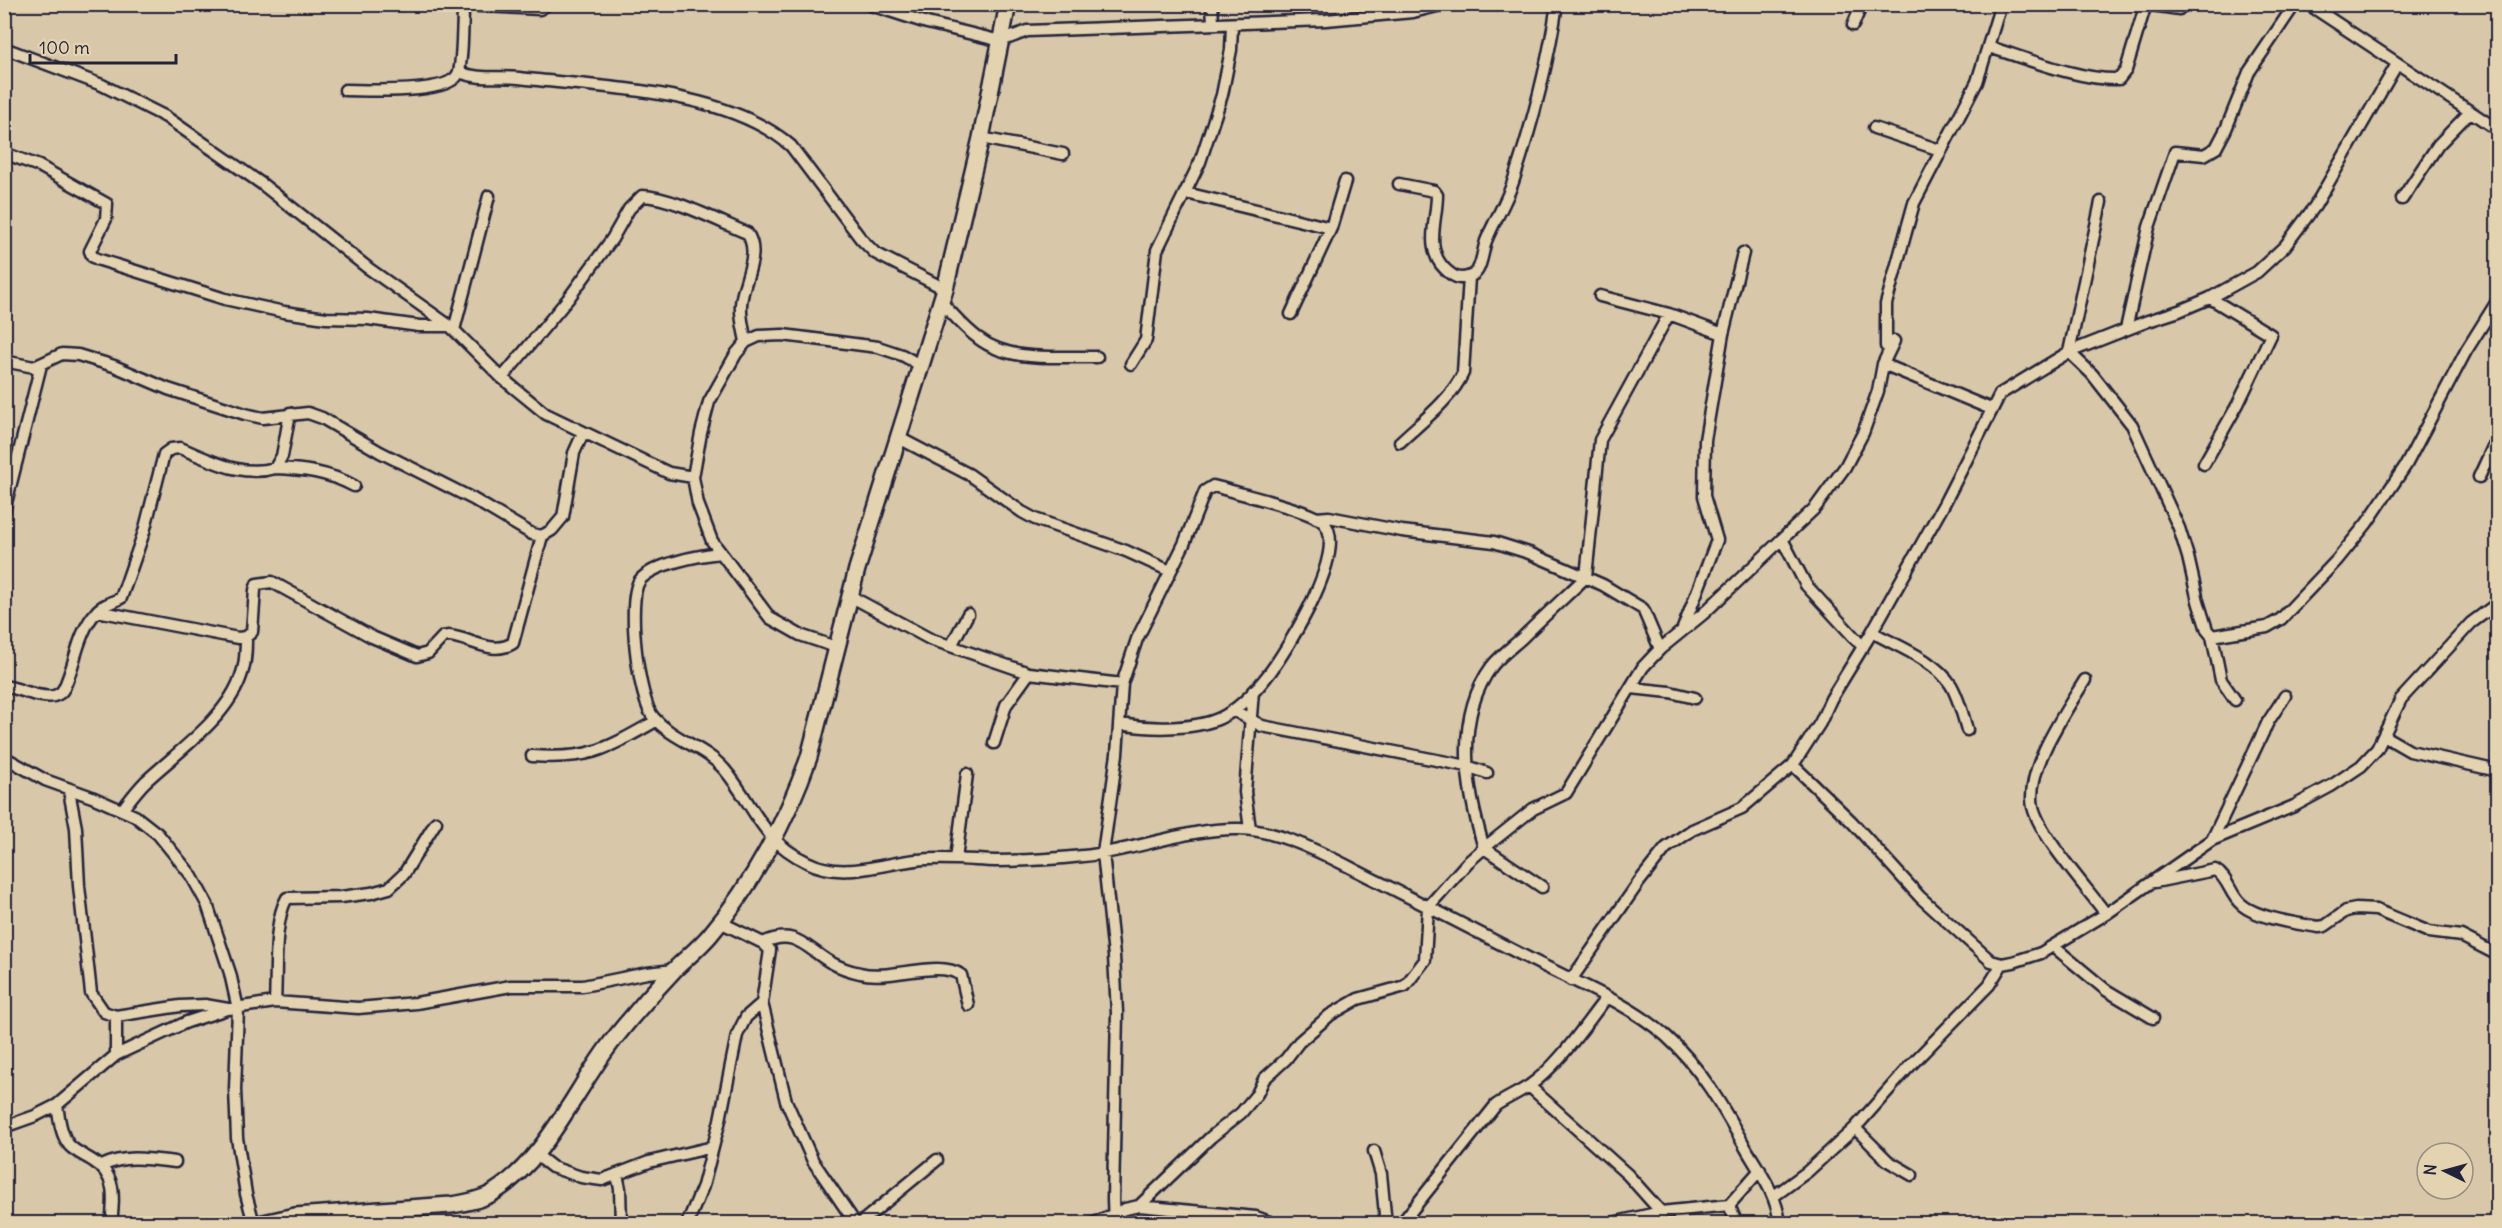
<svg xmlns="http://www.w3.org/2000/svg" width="2502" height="1228" viewBox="0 0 2502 1228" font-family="Delius,sans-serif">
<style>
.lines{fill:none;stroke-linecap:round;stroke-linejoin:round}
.minor-casing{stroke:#22223b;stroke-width:15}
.secondary-casing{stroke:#22223b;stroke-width:20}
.minor{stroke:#e4d3b0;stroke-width:10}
.secondary{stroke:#e4d3b0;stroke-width:15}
</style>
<rect width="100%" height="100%" fill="#d8c8a9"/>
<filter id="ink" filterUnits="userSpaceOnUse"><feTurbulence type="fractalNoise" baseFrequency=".0167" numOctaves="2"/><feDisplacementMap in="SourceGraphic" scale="12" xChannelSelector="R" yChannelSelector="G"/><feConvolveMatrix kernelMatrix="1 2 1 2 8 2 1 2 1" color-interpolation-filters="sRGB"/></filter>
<g filter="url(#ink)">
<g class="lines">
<g class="minor-casing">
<path id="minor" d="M868,4L927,23L1001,41L1027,31L1326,20L1413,12L1445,4
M1212,4L1213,24
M2308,4L2498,130
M463,5L540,9L548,4
M1853,25L1862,4
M1989,47C2025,58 2082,81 2119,79L2126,70L2145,7L2152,5L2179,9L2183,4
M4,48L102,85L166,117L262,184L368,268L450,326L502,378L546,414L669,473L693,477
M460,72C477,80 500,76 519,78C602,88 726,89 791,146L861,239L875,253L945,289
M345,90C367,90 448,95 458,74C462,67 463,17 463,4
M1874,128L1940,150
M981,138L1063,154
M4,153L39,166L107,204L106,219L90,251L92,256L97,259L225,299L284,312L326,318L368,319L419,326H450
M1399,184L1434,191L1437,195C1437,220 1424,249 1445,269C1449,273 1454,277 1460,278C1466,278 1474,276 1477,271C1482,264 1483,250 1486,241C1494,221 1506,203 1513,182C1532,125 1548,65 1557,4
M1186,193L1331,228L1291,314
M2402,199L2438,145L2470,112
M2101,202L2069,352L2092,374L2132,425L2179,528L2188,557L2198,601L2207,630L2212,636L2267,627L2281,619L2337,560L2367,523L2406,465L2466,351L2498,300
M1331,228L1345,181
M1600,296L1669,314L1723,334
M941,302C953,314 964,328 978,338C1010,363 1059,356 1097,357
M2126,329L2149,227L2175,152L2204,155L2216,148L2226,129L2249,72L2295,4
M454,330L489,196
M4,361L34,367L62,354L78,355L114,366L168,389L245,414L263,418L308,413L322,418L380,452L473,499L532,534L542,536L552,530L563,517L574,453L583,433
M1131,364L1146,340L1157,250L1200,162L1222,95L1231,50L1232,24
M1883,364L1991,409
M502,378L568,299L612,239L629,209L642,196C672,197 718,221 747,233C762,255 742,281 741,305C740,318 744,330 746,342
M897,437L970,475L1022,512L1035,519L1126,551L1170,571
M1400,442C1421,422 1451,400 1463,373L1469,277
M2204,464L2238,404L2271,335L2210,298
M275,468C303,469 328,472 354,486
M2479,477L2498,436
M4,511L41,365
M1316,518L1329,517L1402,531L1494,542L1529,553L1603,585L1643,609L1660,649
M1782,539L1806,585L1863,647
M721,553C700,555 653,564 640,580C626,598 638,701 654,718C673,740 705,747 724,769C755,805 759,839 807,862C843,880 879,864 916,860C942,857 969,860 996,861C1024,861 1054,859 1083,856C1135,851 1186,828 1239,829C1285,830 1338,862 1379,882C1429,907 1478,932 1528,958C1574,982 1626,1001 1666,1036C1701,1067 1725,1111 1748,1152C1762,1175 1777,1196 1780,1224
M850,596L930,639L1029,673
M97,611L238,638L246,637L252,632L255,590L257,584L272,582L372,637L417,656L428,653L443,637L449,636C471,638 492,656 513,643L542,536
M1682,631L1717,540L1704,496L1705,440L1723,334L1743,253
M1872,632C1897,646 1935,660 1951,685C1959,699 1963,715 1967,730
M2212,636L2221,680L2235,700
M951,646L968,614
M836,647L800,635L770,618L712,541L698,504L693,477L701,433L709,402L736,354L746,342L759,336L783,335L878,347L902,355L920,365
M2085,680C2066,711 2025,769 2033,807C2040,836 2087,888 2106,914
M4,686C20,688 38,699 54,696C58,695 62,692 64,688C76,663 77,633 97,611C103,604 112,603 121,598L144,532L164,454L171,449L180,448C211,460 241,478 275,468L282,456L290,413
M1631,688L1670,692L1695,698
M1233,710L1262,726L1467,766L1487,773
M2384,736L2410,751L2498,771
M994,743L1006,705L1029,673L1122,684
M532,756C591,760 606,749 656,721
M4,757L45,780L92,797L135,816L158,834L191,875L207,904L230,973L238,1009L235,1089L237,1138L246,1194L254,1224
M1793,765L1852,822L1920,897L1991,961L2002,964L2013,962L2041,953L2106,914L2212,840L2294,806L2331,786L2361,766L2377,749L2401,699L2471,623L2498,603
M69,791L76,828L79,886L91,993L104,1012L116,1016L180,1006L205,1005L228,1009L275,1002L358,1008L416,1003L511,986H583L647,973L674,970
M122,810C129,801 136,791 145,782C177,752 229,717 242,673C246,662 246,649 246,637
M1250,829L1245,792L1253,691
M2212,840L2268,722L2285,696
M956,859L967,774
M2155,882L2215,870C2228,877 2230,895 2241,904C2256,918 2298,924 2319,927L2325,926L2346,911L2356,909L2376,910L2429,932L2461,936L2498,955
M1542,887L1484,848C1467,791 1453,719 1492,666C1500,656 1512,647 1522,638C1543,617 1565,597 1586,577L1600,440L1669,314
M720,922L763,943L770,950L762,1003L786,1101L813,1161L856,1224
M763,943C795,928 805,947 830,962C839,967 850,971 860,973C890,981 938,959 961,975L968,1005
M2053,946L2106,990L2153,1018
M1571,980L1639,882L1666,848L1692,830L1742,808L1793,765L1820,723L1831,699L1872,632L1944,504L2000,394L2069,352L2148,321L2179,311L2210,298L2257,272L2285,246L2315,206L2397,64
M275,1002C277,973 273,921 287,898L341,897L371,893L389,888L404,874L436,822
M116,1055V1016
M1529,1086L1628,1175L1661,1212
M57,1105C59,1118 61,1135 69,1145C75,1152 86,1156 93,1161C117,1175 114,1199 111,1224
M4,1127L35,1116L57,1105L116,1055L187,1022L224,1010
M1855,1128L1888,1161L1912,1175
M1374,1151L1381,1174L1386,1224
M534,1153L552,1167L581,1177L602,1180L649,1162L713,1147
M102,1166C125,1154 150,1159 175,1162
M617,1174L620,1189L621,1224
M1774,1196L1807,1172L1855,1128L1907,1069L1989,985L2002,964
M1729,1205L1737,1224
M1139,1206L1211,1137L1241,1113L1257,1094L1264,1079L1286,1059L1299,1042L1330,1015L1358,999L1405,986L1425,960L1428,907L1467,863L1484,848L1533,809L1566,793L1643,667L1660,649L1703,614L1815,508L1845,467L1863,433L1878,391L1883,364L1894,341L1886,346V304L1914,203L1977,82L2001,4
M687,1224L703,1186L720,1120L737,1035L746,1017L762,1003
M859,1224L937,1160
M1092,1224L1125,1209L1139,1206L1256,1217L1275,1224
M1114,1224L1113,1199L1117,1013L1114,956L1103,853L1117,754L1122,684L1137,639L1184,544L1205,491L1213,486L1221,488C1240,494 1314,511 1324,523C1349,550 1289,646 1271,671C1259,687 1243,705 1226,715C1199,731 1149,729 1119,724
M1401,1224L1496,1105C1507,1098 1518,1093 1529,1086C1559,1065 1584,1026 1607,997
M1608,1224L1661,1212L1729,1205L1760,1170"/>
</g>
<g class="secondary-casing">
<path id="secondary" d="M259,1224L295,1216L451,1205C465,1203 482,1200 494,1192C548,1158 576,1087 614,1039C633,1015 653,992 674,970C686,958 699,948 710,935C753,884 787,820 809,757L857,569L945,289L981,138L1008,4"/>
</g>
<use href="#minor" class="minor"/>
<use href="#secondary" class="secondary"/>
</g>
</g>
<rect width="2502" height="1228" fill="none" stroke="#e4d3b0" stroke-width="24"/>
<rect x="12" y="12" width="2478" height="1204" fill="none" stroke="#22223b" stroke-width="2" filter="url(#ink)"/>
<g transform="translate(2445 1171) rotate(275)"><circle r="28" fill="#e4d3b0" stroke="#968c81" stroke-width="1.5"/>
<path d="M0-4.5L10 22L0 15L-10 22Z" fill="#22223b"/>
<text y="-9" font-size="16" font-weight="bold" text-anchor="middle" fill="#22223b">N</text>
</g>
<path d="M30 54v9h146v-9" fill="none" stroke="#22223b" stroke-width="3"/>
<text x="39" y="54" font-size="18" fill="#22223b" stroke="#e4d3b0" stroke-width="4.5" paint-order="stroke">100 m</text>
</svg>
